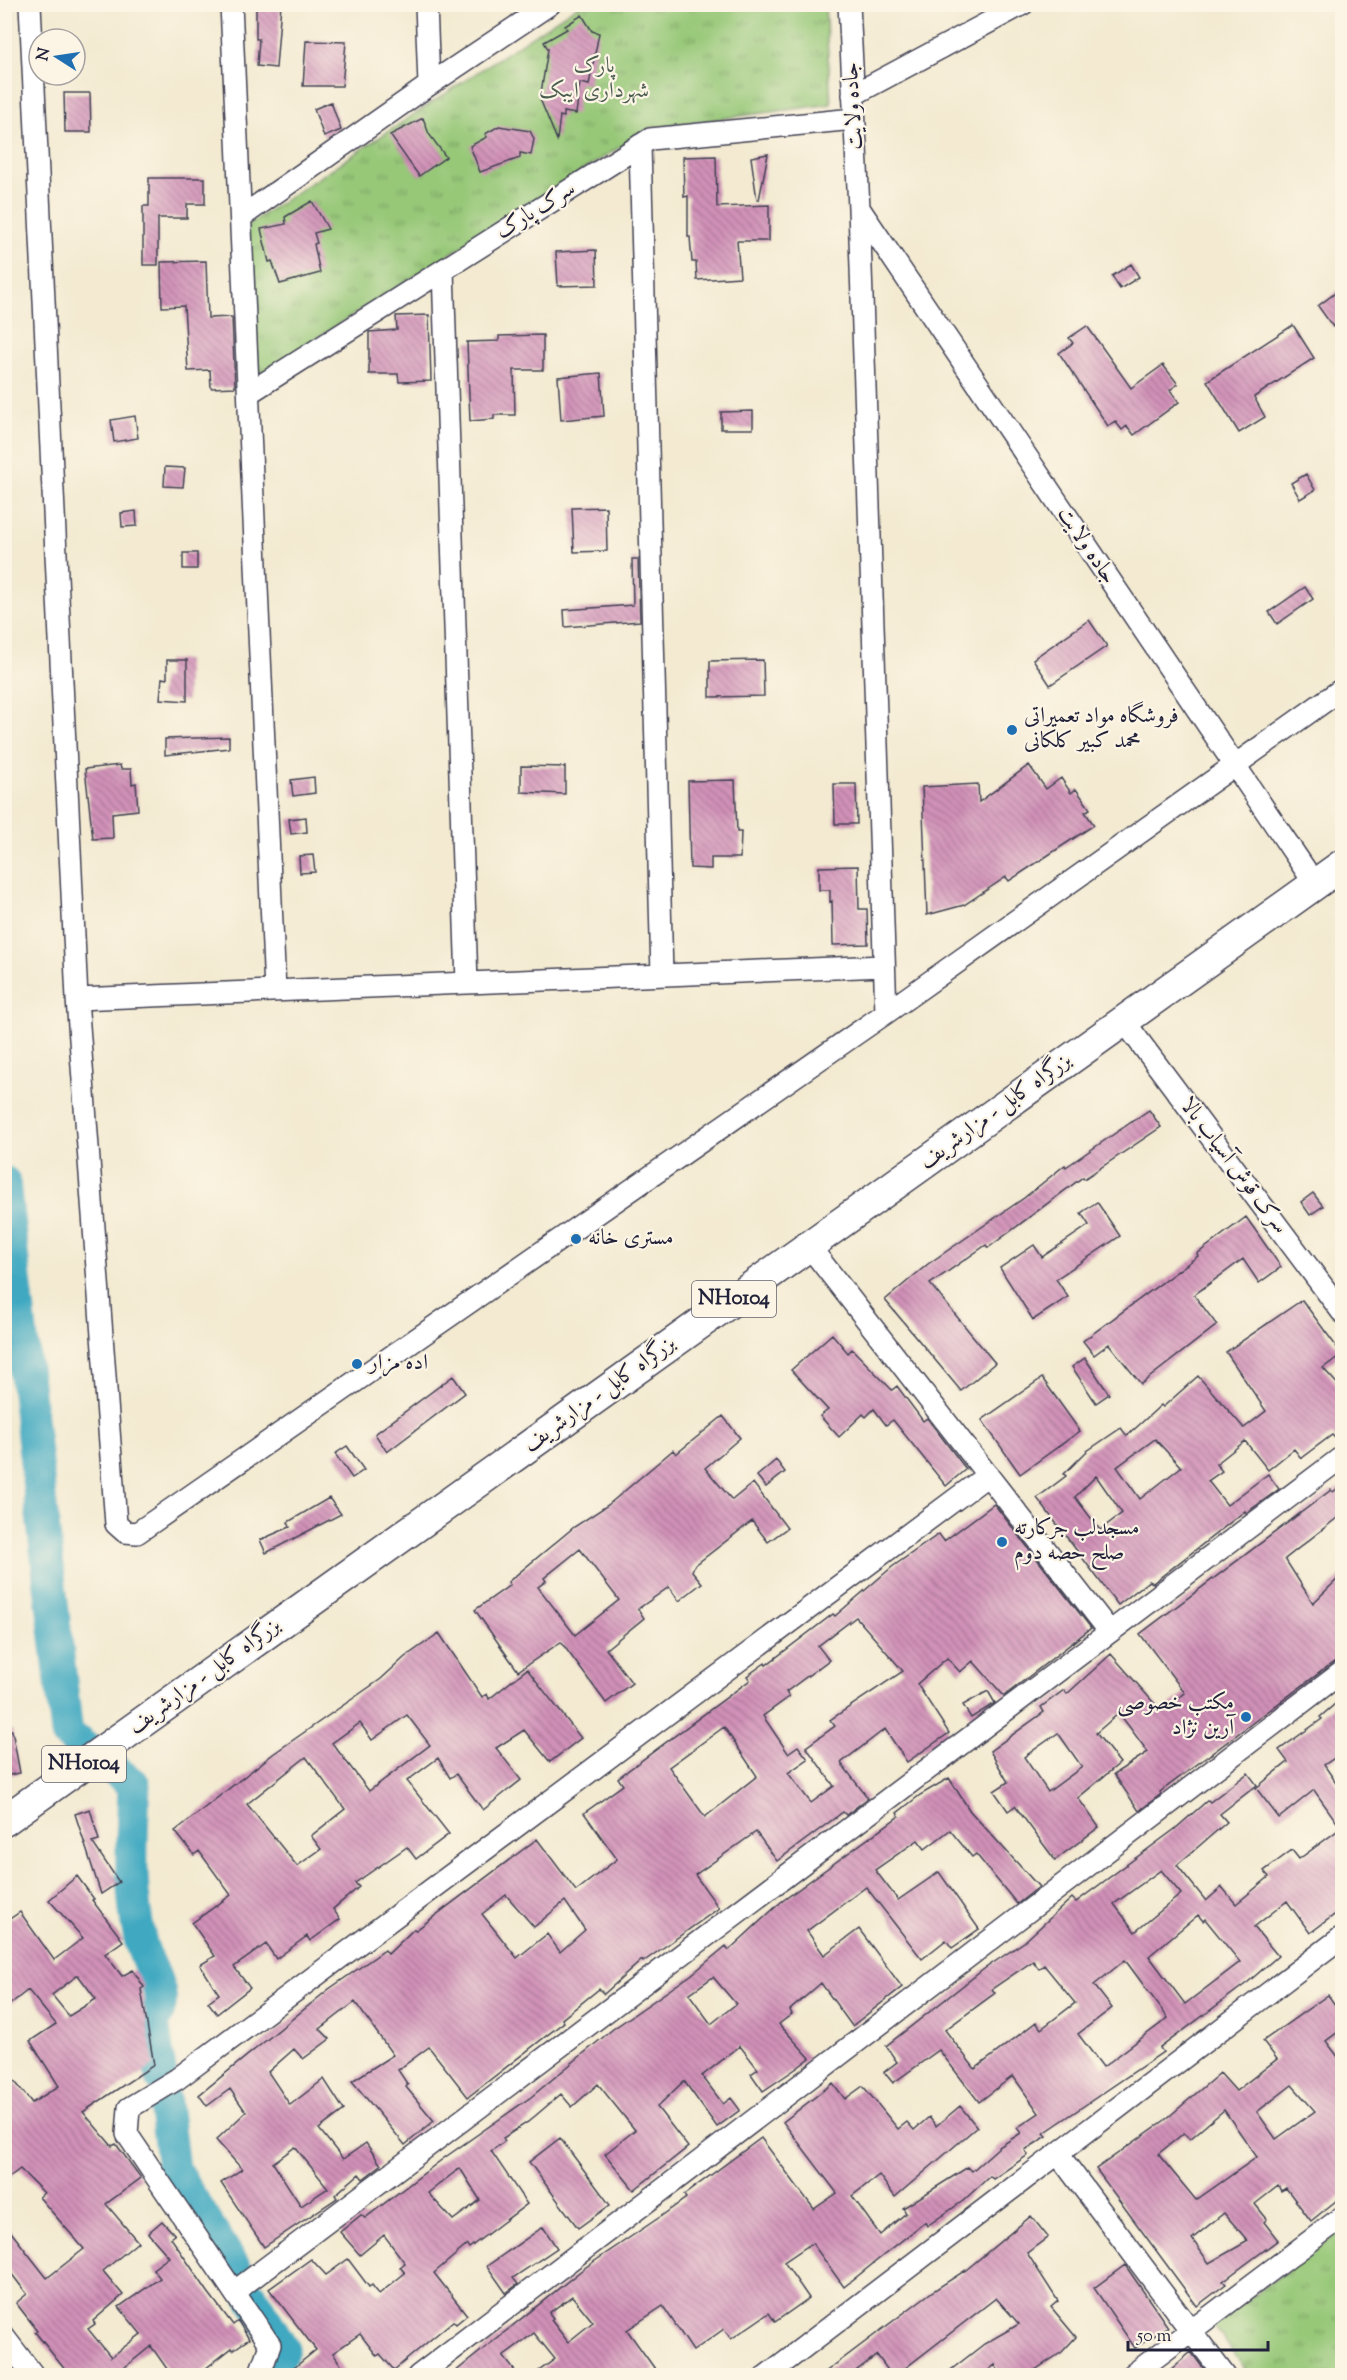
<svg xmlns="http://www.w3.org/2000/svg" width="1347" height="2380" viewBox="0 0 1347 2380" font-family="'Sorts Mill Goudy',Amiri,serif">
<style>
.grass{fill:url(#grass-tufts);stroke:#5c755a;stroke-width:1.5}
.lines{fill:none;stroke-linecap:round;stroke-linejoin:round}
.river{stroke:#41a9c1;stroke-width:33}
.building{fill:url(#building-back-hatch);fill-rule:evenodd}
.minor-casing{stroke:#414052;stroke-width:24}
.highway-casing{stroke:#414052;stroke-width:33}
.minor{stroke:#fff;stroke-width:21}
.highway{stroke:#fff;stroke-width:30}
.poi-dot{fill:#1f6fb2;stroke:#fcf5e5;stroke-width:2}
.labels{text-anchor:middle;dominant-baseline:central;stroke-width:4.5;stroke-linejoin:round;paint-order:stroke}
.shield{fill:#fcf5e5;stroke:#63616e;stroke-width:1.5}
.shield-label{font-size:21px;font-weight:bold;fill:#22223b}
.park-label{font-size:22px;fill:#4b5c50;stroke:#fcf5e5}
.street-label{font-size:22px;fill:#22223b;stroke:#fcf5e5}
.poi-label{font-size:22px;fill:#22223b;stroke:#fcf5e5;text-anchor:start}
</style>
<defs>
<pattern id="grass-tufts" width="24" height="20" patternUnits="userSpaceOnUse" patternTransform="scale(1.5)"><rect width="24" height="20" fill="#97c878"/><path d="M3 7l-1-3M5 7V3M7 7l1-3M15 17l-1-3M17 17v-4M19 17l1-3" fill="none" stroke="#7ba264"/></pattern>
<pattern id="building-back-hatch" width="6" height="6" patternUnits="userSpaceOnUse" patternTransform="scale(1.5)"><rect width="6" height="6" fill="#d191b8"/><path d="M-1 5l2 2M0 0l6 6M5-1l2 2" fill="none" stroke="#a97697"/></pattern>
</defs>
<rect width="100%" height="100%" fill="#fcf5e5"/>
<filter id="ink" filterUnits="userSpaceOnUse"><feTurbulence type="fractalNoise" baseFrequency=".0167" numOctaves="2"/><feDisplacementMap in="SourceGraphic" scale="12" xChannelSelector="R" yChannelSelector="G"/><feConvolveMatrix kernelMatrix="1 2 1 2 8 2 1 2 1" color-interpolation-filters="sRGB"/></filter>
<filter id="wash" filterUnits="userSpaceOnUse"><feTurbulence type="fractalNoise" baseFrequency=".008" numOctaves="4" result="noise"/><feDisplacementMap in="SourceGraphic" scale="24" xChannelSelector="R" yChannelSelector="G"/><feGaussianBlur stdDeviation="1.35" result="paint"/><feColorMatrix in="noise" values="0 0 0 0 0 0 0 0 0 0 0 0 0 0 0 0 0 1.4 0 .05"/><feComposite in="paint" operator="in"/></filter>
<g filter="url(#wash)">
<rect width="100%" height="100%" fill="#f3ead1"/>
<path class="grass" d="M579,5H825L831,104L650,128L258,375L246,226Z
M1342,2230V2375H1250L1213,2325Z"/>
<g class="lines">
<path class="river" d="M4,1182L67,1734L134,1785C132,1839 128,1891 141,1943C147,1968 173,1996 153,2021L161,2077
M165,2102L173,2169L240,2276
M252,2297L283,2349L270,2376"/>
</g>
<g id="blocks">
<path class="building" d="M256,4H281L276,68L257,66L259,39H256Z
M582,15L592,31L599,33L589,85L580,83L576,114L564,112V117L560,116L557,140L540,99L548,49L544,42L567,29L565,26Z
M306,41L346,42L342,86H303Z
M64,93H90L91,132H65Z
M331,102L341,130L324,137L314,109Z
M423,118L429,134L446,157L419,176L390,135Z
M499,126L530,131L534,139L531,155L520,153V158L480,172L470,146L487,137L485,134Z
M768,154L759,200H757L751,157Z
M716,156L717,207L769,205V241H737L740,277L697,280L696,262H692L690,237H688V196L684,197L683,157Z
M149,178H205V204H187V218H158V265H143V206H149Z
M312,201L328,229L314,233L317,243L314,244L320,273L280,284L272,261L269,262L261,229L286,224L285,217Z
M596,250L597,285L558,286L556,252Z
M206,261L208,318L232,317L235,387L211,388L210,370L188,371L184,306L162,307L161,262Z
M1131,264L1139,277L1120,289L1112,276Z
M1342,288V320L1333,327L1318,306Z
M429,315L431,381L399,382L398,374H369V332L397,330L396,316Z
M1293,325L1314,358L1254,397L1265,417L1239,433L1207,381Z
M1087,326L1131,388L1163,365L1178,384L1170,390L1179,402L1134,435L1127,426L1122,430L1115,421L1108,426L1059,353L1073,343L1069,338Z
M543,335V370H514L515,415H494V419L470,421L467,342L499,341V336Z
M601,373L604,416L561,420L558,377Z
M753,411V429H721V412Z
M135,416L138,438L114,442L111,420Z
M165,467L185,468L183,487L164,486Z
M1306,474L1315,490L1300,499L1291,483Z
M606,507L607,551L574,552L572,508Z
M136,511L137,526L122,527L121,513Z
M183,553H197V569H183Z
M632,559H638L640,621L565,627L564,610L633,605Z
M1305,587L1313,599L1277,624L1269,612Z
M1089,620L1107,646L1050,685L1033,659Z
M167,660H187V701L160,699L162,678L167,679Z
M763,660L764,696L710,697V661Z
M229,737V748L165,755V739Z
M120,765L121,769H131L132,784L136,783L138,810L112,813L113,838L93,839L85,769Z
M1029,765L1046,789L1061,778L1071,793L1076,789L1090,809L1085,812L1094,825L1009,881L1006,877L964,905L927,915L922,787L978,784L979,802Z
M521,766L565,767V794L521,792Z
M314,777L315,793L293,796L291,780Z
M735,780L737,832H741L740,858H711V869L690,868L688,781Z
M834,784H856L857,824H835Z
M306,817L307,832L291,834L289,819Z
M313,855L315,872L300,873L299,856Z
M858,866L859,909H867L868,944L833,945L832,901L830,902V890H819V867Z
M1149,1110L1161,1127L1084,1179L1083,1177L988,1248L986,1245L930,1284L995,1363L961,1391L885,1300L928,1264L1024,1198L1065,1165L1066,1167Z
M1313,1193L1323,1206L1310,1215L1301,1202Z
M1097,1202L1120,1236L1056,1279L1068,1297L1033,1320L1000,1268L1034,1245L1042,1257L1089,1225L1081,1213Z
M1246,1217L1281,1267L1259,1283L1243,1259L1194,1295L1217,1325L1141,1384L1109,1344L1094,1355L1083,1341L1198,1256L1197,1254Z
M1302,1300L1342,1354L1323,1368L1342,1389V1445L1332,1435L1301,1458L1294,1449L1268,1470L1245,1441L1216,1464L1222,1471L1208,1481L1227,1505L1268,1474L1279,1489L1246,1513L1245,1511L1153,1583L1149,1581L1118,1605L1037,1498L1066,1476L1064,1474L1087,1451L1121,1428L1127,1436L1161,1405L1163,1407L1198,1376L1244,1428L1266,1411L1226,1352ZM1155,1439L1181,1467L1140,1499L1117,1467ZM1096,1476L1122,1513L1100,1530L1075,1497Z
M832,1334L848,1353L852,1349L892,1390L897,1386L923,1421L927,1418L966,1469L946,1486L893,1420L886,1425L874,1409L866,1417L863,1414L839,1437L820,1416L828,1410L791,1370Z
M1085,1358L1109,1394L1096,1403L1072,1367Z
M453,1376L465,1393L387,1452L375,1434Z
M1042,1378L1080,1431L1020,1474L982,1420Z
M723,1416L740,1438L705,1468L732,1500L753,1483L787,1528L768,1542L752,1521L694,1566L692,1571L702,1583L679,1601L669,1587L638,1609L644,1618L606,1649L632,1683L606,1703L561,1642L518,1671L475,1610L510,1585L508,1582L574,1527L608,1505L673,1450L676,1454ZM580,1549L619,1600L575,1635L538,1587L546,1581L544,1578Z
M347,1446L364,1470L352,1478L335,1454Z
M776,1460L785,1472L766,1487L757,1476Z
M1342,1485V1514L1285,1559L1313,1603L1342,1575V1659L1334,1662L1160,1792L1161,1794L1139,1811L1114,1774L1148,1752L1119,1713L1096,1733L1120,1763L1078,1798L1099,1827L1055,1860L1015,1806L1008,1811L994,1791L1008,1782L990,1751L1044,1712L1041,1707L1064,1690L1067,1694L1111,1654L1161,1711L1185,1693L1140,1634L1331,1490L1333,1492ZM1058,1733L1082,1767L1048,1792L1024,1757Z
M329,1498L341,1514L266,1553L260,1540L290,1527L288,1522Z
M994,1504L1091,1628L1004,1696L973,1661L960,1672L947,1658L917,1684L949,1733L907,1762L885,1729L841,1763L868,1798L846,1815L843,1812L777,1861L756,1832L695,1875L719,1908L643,1962L642,1960L604,1994L599,1989L562,2019L564,2022L468,2097L429,2047L398,2070L408,2085L406,2087L434,2121L405,2145L352,2081L393,2055L355,2002L320,2029L330,2039L303,2059L294,2049L268,2072L290,2105L324,2079L344,2110L319,2129L343,2159L366,2143L381,2165L363,2179L359,2174L335,2195L337,2198L264,2247L221,2183L242,2169L216,2140L246,2112L230,2089L207,2106L199,2095L329,1989L385,1950L388,1954L414,1929L416,1930L537,1839L576,1891L617,1859L584,1813L623,1785L618,1778L750,1680L747,1676L765,1663L766,1665L833,1614L835,1616L892,1567L939,1534L944,1541ZM856,1617L903,1671L830,1720L835,1726L806,1747L834,1786L811,1803L788,1773L808,1759L798,1746L788,1753L763,1716L789,1697L786,1692L829,1660L818,1646ZM724,1727L757,1776L705,1817L669,1767ZM506,1895L534,1927L565,1901L585,1930L560,1952L547,1934L517,1958L482,1914ZM295,2147L328,2188L301,2206L273,2163Z
M439,1633L482,1697L487,1694L489,1699L527,1669L581,1738L550,1762L524,1730L496,1748L521,1780L483,1810L456,1774L450,1778L438,1758L407,1781L449,1834L416,1859L407,1847L355,1883L359,1887L333,1909L340,1919L310,1941L307,1936L276,1959L266,1944L234,1967L250,1988L217,2014L208,2002L219,1994L200,1965L215,1956L192,1923L231,1895L199,1851L194,1855L175,1831L273,1754L381,1679L405,1657ZM407,1715L430,1745L369,1791L332,1743L360,1723L372,1740ZM306,1757L345,1809L311,1836L321,1849L297,1866L247,1804Z
M988,1691L995,1703L971,1718L963,1705Z
M1342,1698V1753L1324,1765L1342,1791V1909L1310,1933L1287,1901L1254,1927L1278,1956L1248,1982L1160,2048L1163,2052L1044,2133L1047,2136L1025,2150L1028,2155L993,2179L990,2176L963,2201L927,2226L925,2222L844,2287L812,2243L784,2262L809,2298L775,2322L769,2313L731,2339L724,2329L693,2351L663,2306L627,2330L655,2369L647,2376H532L555,2359L534,2333L503,2356L519,2376H450L583,2269L660,2217L686,2198L684,2195L761,2138L814,2209L837,2193L783,2122L833,2083L845,2099L863,2086L898,2129L907,2122L914,2130L929,2117L936,2126L960,2106L977,2127L895,2197L879,2175L852,2196L880,2235L906,2213L903,2208L968,2167L972,2171L999,2147L1021,2133L1017,2128L1039,2113L1013,2076L979,2102L939,2050L893,2083L884,2072L897,2062L886,2046L984,1969L1024,1942L1072,1898L1076,1902L1175,1829L1208,1800L1210,1802L1248,1773L1257,1785L1220,1814L1227,1822L1177,1865L1206,1901L1222,1887L1236,1904L1269,1877L1264,1871L1292,1850L1299,1859L1341,1828L1314,1790L1279,1818L1256,1788L1288,1762L1279,1750L1322,1719L1320,1717ZM1161,1870L1181,1894L1135,1932L1114,1904ZM1198,1915L1203,1921L1205,1919L1240,1962L1185,2004L1149,1956ZM1125,1960L1168,2018L1103,2067L1078,2034L1112,2008L1094,1985ZM1033,1961L1039,1969L1044,1965L1075,2003L1041,2029L1036,2022L975,2069L945,2030L995,1993L992,1989ZM572,2296L593,2322L568,2342L551,2320L553,2318L549,2313Z
M4,1730H12L20,1773L4,1776Z
M949,1778L970,1811L1039,1887L1017,1904L976,1854L972,1857L950,1830L925,1849L918,1840L875,1870L898,1900L939,1872L979,1929L952,1948L946,1940L922,1959L866,1887L807,1931L824,1955L859,1929L902,1987L852,2026L821,1983L790,2010L792,2014L779,2024L810,2058L797,2068L763,2091L751,2074L758,2069L740,2046L702,2076L723,2104L731,2098L740,2110L717,2127L684,2081L657,2107L688,2147L634,2190L605,2154L635,2130L598,2084L572,2107L561,2094L528,2122L503,2138L505,2141L491,2151L527,2204L469,2248L467,2245L434,2273L467,2315L456,2324L453,2321L394,2370L380,2354L377,2356L360,2334L333,2353L348,2376H284L316,2350L269,2289L311,2259L326,2275L348,2259L369,2287L372,2285L379,2294L405,2273L400,2267L405,2263L384,2235L360,2255L340,2232L361,2215L365,2218L444,2158L531,2097L613,2029L691,1975L726,1946L729,1950L781,1902L899,1816L897,1813L920,1795ZM713,1977L736,2004L711,2024L689,1994ZM460,2168L480,2200L453,2220L428,2193Z
M90,1809L99,1840L92,1842L119,1882L101,1894L75,1814Z
M77,1876L94,1899L92,1900L123,1941L105,1954L122,1976L133,1970L144,1987L141,1989L154,2065L83,2112L112,2146L116,2144L141,2178L106,2204L138,2242L103,2271L123,2295L93,2321L95,2324L88,2329L111,2357L141,2334L119,2307L160,2278L153,2269L169,2257L148,2233L162,2221L175,2235L171,2238L208,2292L233,2325L238,2321L249,2339L233,2350L232,2348L196,2376H172L151,2346L114,2376H70L35,2332L37,2330L16,2303L27,2294L4,2264V2223L47,2278L84,2249L39,2197L44,2193L20,2169L4,2181V2068L32,2103L59,2086L30,2041L56,2024L28,1990L4,2009V1923L20,1912L54,1960L83,1938L49,1900ZM78,1975L96,1999L69,2016L52,1995Z
M1328,1995L1342,2015V2029L1326,2041L1342,2062V2196L1311,2221L1286,2188L1281,2191L1278,2186L1255,2204L1267,2219L1264,2222L1278,2240L1223,2281L1226,2284L1197,2306L1096,2169L1165,2120L1220,2073L1236,2091L1277,2059L1263,2041ZM1292,2085L1315,2111L1276,2139L1257,2112ZM1224,2110L1257,2157L1196,2200L1158,2154L1184,2133L1190,2139ZM1224,2213L1248,2241L1209,2263L1192,2239Z
M560,2138L610,2205L578,2228L529,2162Z
M1031,2216L1048,2237L1027,2253L1058,2301L1051,2307L1076,2337L1062,2352L1026,2376H1001L995,2365L981,2376H943L984,2344L1019,2324L996,2298L895,2376H892L877,2355L849,2376H820L933,2291L966,2270Z
M543,2227L557,2248L513,2278L518,2284L506,2293L487,2266Z
M1125,2265L1168,2327L1135,2348L1094,2288Z
M1191,2352L1209,2376H1163Z"/>
</g>
</g>
<g filter="url(#ink)">
<use href="#blocks" fill-opacity="0" stroke="#414052" stroke-width="1.5"/>
<g class="lines">
<g class="minor-casing">
<path id="minor" d="M30,4L77,999L116,1524L125,1532L137,1533L886,1013L1342,689
M231,4L275,991
M426,4L429,85
M849,4L859,208L1315,884
M853,95L1023,4
M640,145L662,975
M859,208L886,1013
M241,217L429,85L550,4
M443,270L467,983
M249,393L650,139L854,119
M77,999L884,966
M1124,1021L1342,1312
M809,1246L1110,1632
M1058,2154L1225,2376
M234,2292L1342,1457
M4,2337L34,2376
M259,2376L270,2345L127,2134L129,2108L177,2079L988,1475
M418,2376L1342,1672
M766,2376L1342,1937
M1131,2376L1342,2217"/>
</g>
<g class="highway-casing">
<path id="highway" d="M4,1821L1342,865"/>
</g>
<use href="#minor" class="minor"/>
<use href="#highway" class="highway"/>
</g>
</g>
<g class="poi-dot">
<circle cx="1012" cy="730" r="6"/>
<circle cx="576" cy="1239" r="6"/>
<circle cx="357" cy="1364" r="6"/>
<circle cx="1002" cy="1542" r="6"/>
<circle cx="1246" cy="1717" r="6"/>
</g>
<g class="labels">
<g class="shield">
<rect x="692" y="1281" width="84" height="36" rx="4.5"/>
<rect x="42" y="1746" width="84" height="36" rx="4.5"/>
</g>
<g class="shield-label">
<text x="734" y="1299">NH0104</text>
<text x="84" y="1764">NH0104</text>
</g>
<g class="park-label">
<text x="594" y="67">پارک<tspan x="594" dy="25">شهرداری ایبک</tspan></text>
</g>
<g class="street-label">
<text transform="translate(854 106) rotate(-93)">جاده ولایت</text>
<text transform="translate(536 211) rotate(-32)">سرک پارک</text>
<text transform="translate(1086 546) rotate(56)">جاده ولایت</text>
<text transform="translate(996 1112) rotate(-36)">بزرگراه کابل - مزارشریف</text>
<text transform="translate(1233 1166) rotate(53)">سرک قوش آسیاب بالا</text>
<text transform="translate(600 1395) rotate(-36)">بزرگراه کابل - مزارشریف</text>
<text transform="translate(205 1677) rotate(-36)">بزرگراه کابل - مزارشریف</text>
</g>
<g class="poi-label">
<text x="1024" y="717">فروشگاه مواد تعمیراتی<tspan x="1024" dy="25">محمد کبیر کلکانی</tspan></text>
<text x="588" y="1239">مستری خانه</text>
<text x="369" y="1364">اده مزار</text>
<text x="1014" y="1529">مسجدلب جرکارته<tspan x="1014" dy="25">صلح حصه دوم</tspan></text>
<text x="1234" y="1704" text-anchor="end">مکتب خصوصی<tspan x="1234" dy="25">آرین نژاد</tspan></text>
</g>
</g>
<rect width="1347" height="2380" fill="none" stroke="#fcf5e5" stroke-width="24"/>
<g transform="translate(57 57) rotate(282)"><circle r="28" fill="#fcf5e5" stroke="#a5a1a1" stroke-width="1.5"/>
<path d="M0-4.5L10 22L0 15L-10 22Z" fill="#1f6fb2"/>
<text y="-9" font-size="16" font-weight="bold" text-anchor="middle" fill="#22223b">N</text>
</g>
<path d="M1128 2341v9h140v-9" fill="none" stroke="#22223b" stroke-width="3"/>
<text x="1137" y="2341" font-size="18" fill="#22223b" stroke="#fcf5e5" stroke-width="4.5" paint-order="stroke">50 m</text>
</svg>
